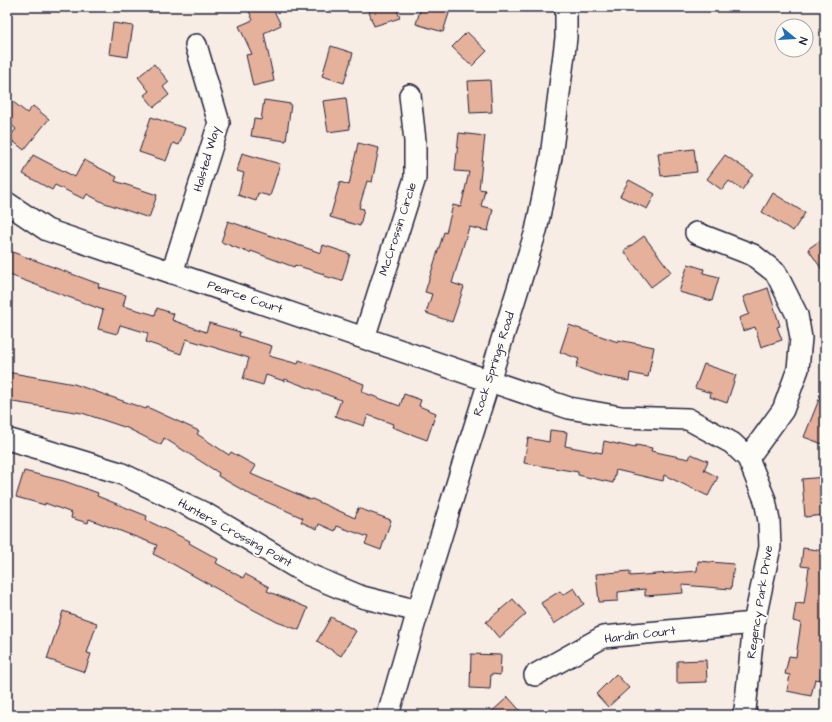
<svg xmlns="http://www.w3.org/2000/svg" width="832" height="722" viewBox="0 0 832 722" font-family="'Architects Daughter',sans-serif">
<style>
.building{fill:#e6b19b;stroke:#22223b}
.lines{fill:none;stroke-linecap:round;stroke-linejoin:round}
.minor-casing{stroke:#22223b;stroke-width:24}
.minor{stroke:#fdfcf7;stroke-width:21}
.labels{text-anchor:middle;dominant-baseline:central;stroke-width:4;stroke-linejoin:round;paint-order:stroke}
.street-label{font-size:12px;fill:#22223b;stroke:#fdfcf7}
</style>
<rect width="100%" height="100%" fill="#f8ede5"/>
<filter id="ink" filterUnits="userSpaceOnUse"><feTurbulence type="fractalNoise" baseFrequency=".025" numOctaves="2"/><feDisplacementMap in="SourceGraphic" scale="8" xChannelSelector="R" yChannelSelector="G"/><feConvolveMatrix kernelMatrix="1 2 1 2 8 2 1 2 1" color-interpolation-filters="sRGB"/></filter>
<g filter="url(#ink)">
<path class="building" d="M247,7H272L281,25L264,33L274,81L253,86L246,55L252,54L239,26L253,20Z
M367,7H396L400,18L374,26Z
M421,7H451L443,32L416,24Z
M113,23L133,26L128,57L109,54Z
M467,32L487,51L472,66L452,47Z
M331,46L353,53L344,83L322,76Z
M154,64L169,82L163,87L169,95L154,107L144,95L149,91L138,77Z
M490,80L492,112L470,113L468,81Z
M346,98L350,129L328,132L323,101Z
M264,100L291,104L286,141L251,136L254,119L261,120Z
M12,101L27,113L33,106L49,119L24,150L9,138L16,129L7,121V107Z
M151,117L185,128L179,145L173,143L166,161L139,152Z
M459,133L485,136L479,189L485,190L481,206L493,209L488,231L469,227L452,283L464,287L452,322L426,313L432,294L425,292L444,232L446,233L453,205L461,207L469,172L455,171Z
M358,143L379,148L372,182L367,181L359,208L364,209L360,226L330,217L340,182L349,185Z
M694,149L697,172L661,176L658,153Z
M242,153L280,164L270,196L258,193L256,201L238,195L244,173L237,171Z
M33,155L75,177L84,160L117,177L115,181L157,195L149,218L102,202L87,194L84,199L55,185L52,190L23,174Z
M725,155L753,174L742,190L729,181L722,190L707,179Z
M629,180L655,194L647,209L620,196Z
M773,193L805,213L793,231L762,212Z
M228,221L321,253L323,245L350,254L342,281L324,276V274L295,265L294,267L251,251L250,253L221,242Z
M644,236L671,272L651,287L624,251Z
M825,237V274L808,249Z
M7,250L99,284L98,287L126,295L123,306L155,315L157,308L174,314L172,320L206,332L209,323L240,332L239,336L272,346L269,356L298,364L299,360L364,384L362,392L400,406L404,394L421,400L419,406L436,413L427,440L392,427L393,424L368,415L364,426L335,416L341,400L285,379L284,381L266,375L263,385L243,379L249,358L186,339L181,354L146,342L148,333L120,325L117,334L98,329L103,310L7,274Z
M688,264L704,269L703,273L719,277L712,301L679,292Z
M768,288L780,326L777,327L782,340L761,347L755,327L743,331L739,318L749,314L743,297Z
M569,325L618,342V340L654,347L648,377L630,373L629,381L601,376L576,367L579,359L560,352Z
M704,364L736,375L727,403L710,397L711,393L695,388Z
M7,372L74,384L146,409L147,407L199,431L197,434L229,455L231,452L256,466L251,474L311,500L312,499L355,518L358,508L391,520L381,550L365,544L368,537L337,526L335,531L319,524L317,529L301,522L303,518L253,496L218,476L219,473L164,438L161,445L127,428L82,413L7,401Z
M824,387H825V445L804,437Z
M550,430L567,432L565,446L602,453L604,441L635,448L636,445L652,448L651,451L689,459L691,454L708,461L704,470L718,477L708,496L664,475L663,481L616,470L613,483L578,475V472L524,463L528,438L549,442Z
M24,471L64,481L98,493L97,496L147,516L146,520L190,541L189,543L218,559L216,563L243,578L245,574L269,587L267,591L308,608L299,630L277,622L233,599V598L171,563L153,554L157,545L89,519L88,523L71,518L72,513L45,503V505L16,497Z
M825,477V515L805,517L802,479Z
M803,548L825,551V658L820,680L815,679L811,696L787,691L790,675L785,674L789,656L796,657L801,623L793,621L796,603L804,604L809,567L801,566Z
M698,561L734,564L731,589L682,585L683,593L645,596V589L618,592V601L599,602L596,574L630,571V576L697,571Z
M574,588L584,604L554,624L541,603L560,591L563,595Z
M513,599L526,614L499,638L486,622Z
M63,611L97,623L87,653L91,654L85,672L47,659Z
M331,617L356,631L341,656L317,641Z
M471,654L501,655L500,675L491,674L490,689L470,688Z
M706,660L707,682L677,683V661Z
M616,674L629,688L608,707L596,694Z
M508,697L524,715H488Z"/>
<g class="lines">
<g class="minor-casing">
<path id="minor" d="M7,203L47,230L569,408L621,417L688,419L732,443L748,458L765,500L769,521L770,547L754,623L745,710L743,715
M696,233L753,255L776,273L797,315L801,338L798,369L783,410L748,458
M172,273L219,123L196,45
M364,338L415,178V141L410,95
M7,439L38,448L120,473L206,514L307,574L362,597L418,611
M535,675L603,637L754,623
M388,715L418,611L469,445L536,231L551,157L566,38V7"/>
</g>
<use href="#minor" class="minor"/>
</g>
</g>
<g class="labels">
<g class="street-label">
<text transform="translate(207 159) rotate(-74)">Halsted Way</text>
<text transform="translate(398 229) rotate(-72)">McCrossin Circle</text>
<text transform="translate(245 297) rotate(19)">Pearce Court</text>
<text transform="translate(494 364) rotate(-72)">Rock Springs Road</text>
<text transform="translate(235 533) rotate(29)">Hunters Crossing Point</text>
<text transform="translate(760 602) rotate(-81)">Regency Park Drive</text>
<text transform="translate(640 635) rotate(-7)">Hardin Court</text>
</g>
</g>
<rect width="832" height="722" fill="none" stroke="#fdfcf7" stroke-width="24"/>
<rect x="12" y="12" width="808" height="698" fill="none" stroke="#22223b" stroke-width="1.5" filter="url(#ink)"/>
<g transform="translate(794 38) rotate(108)"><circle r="19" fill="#fdfcf7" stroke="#a5a5ac"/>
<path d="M0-3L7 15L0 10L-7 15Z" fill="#1f6fb2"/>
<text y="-6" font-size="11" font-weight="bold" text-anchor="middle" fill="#22223b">N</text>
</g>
</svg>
